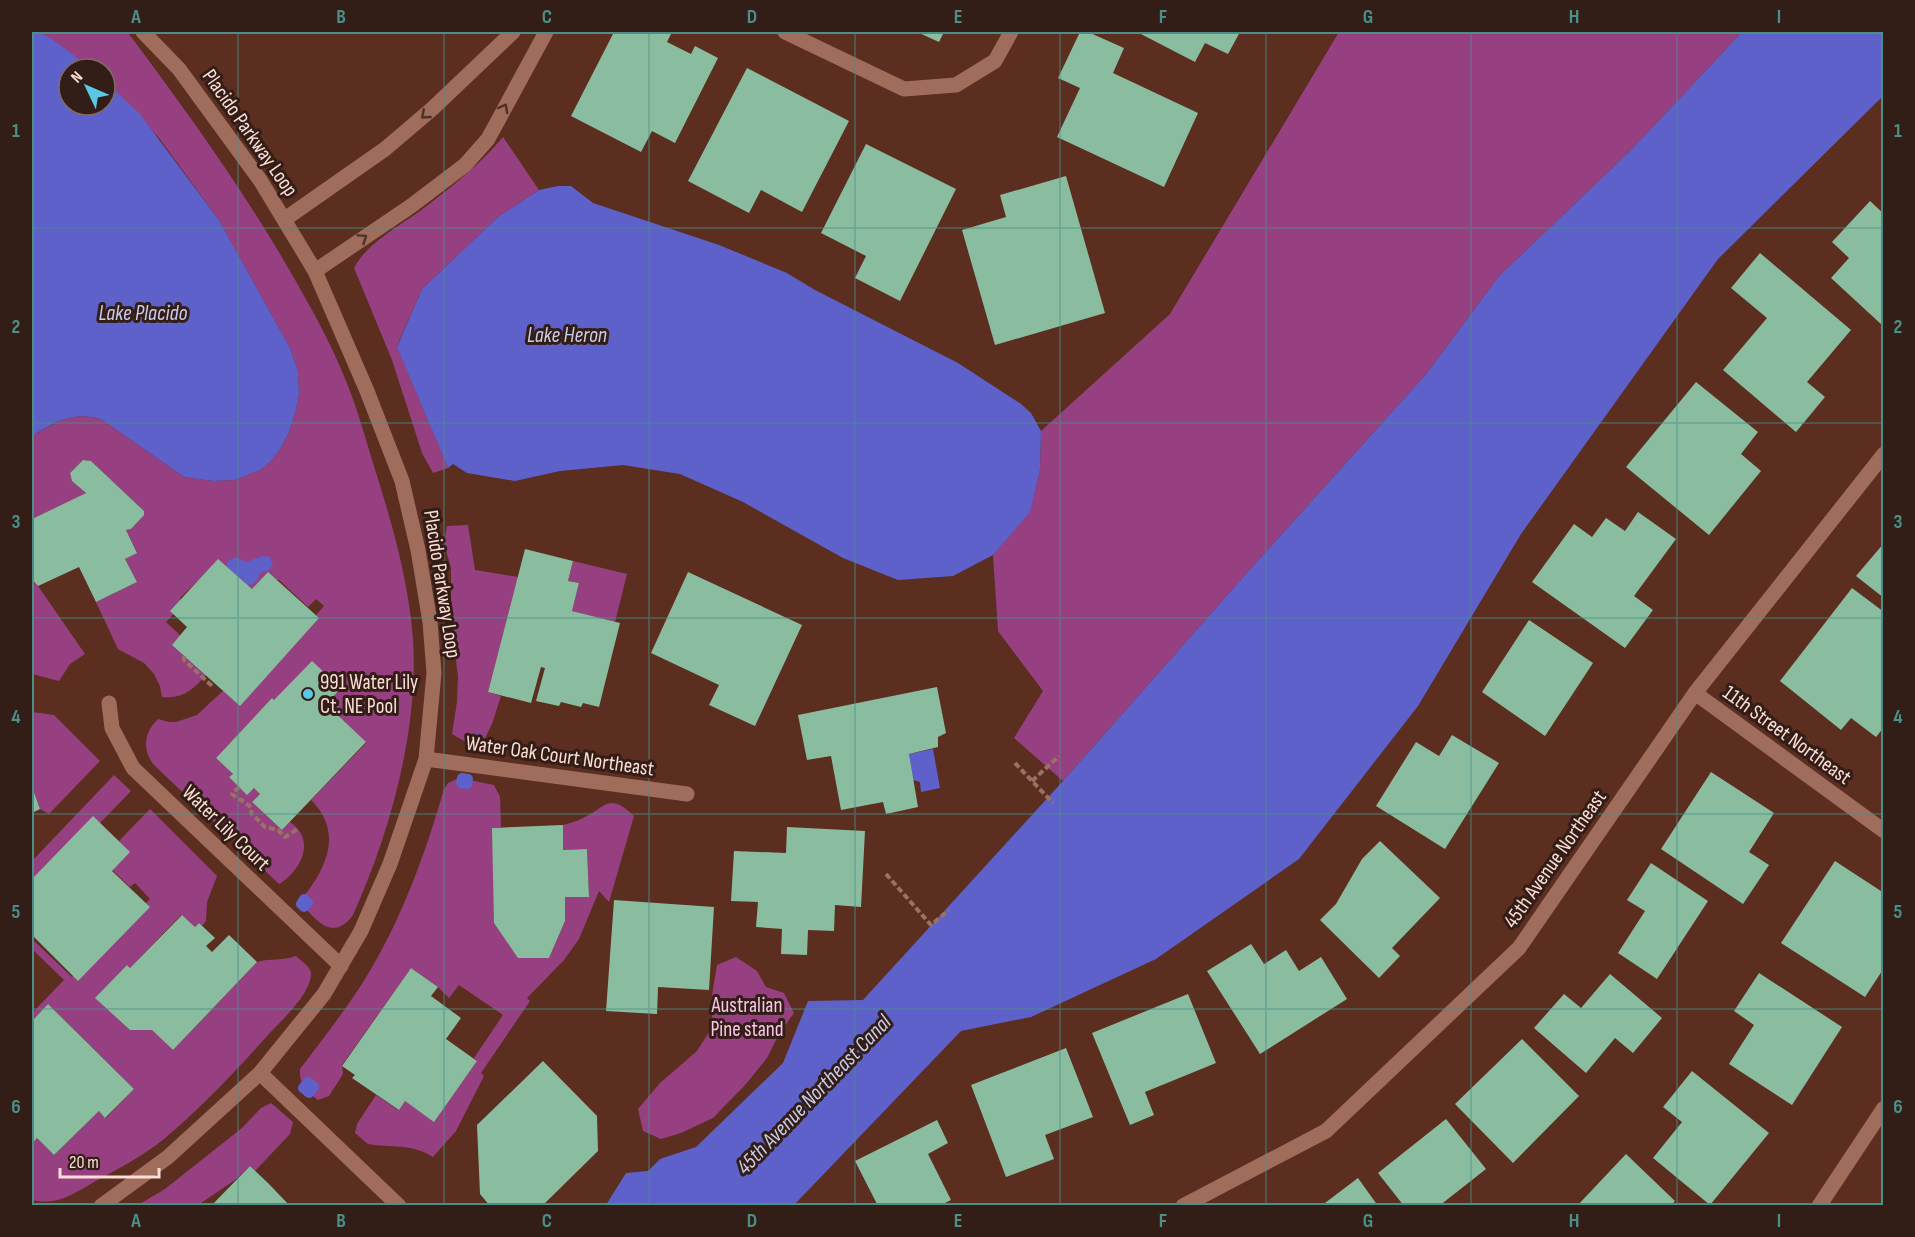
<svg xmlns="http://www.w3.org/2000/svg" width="1915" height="1237" viewBox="0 0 1915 1237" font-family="'Sofia Sans Condensed',sans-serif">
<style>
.green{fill:#974081}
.water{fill:#5e61c9}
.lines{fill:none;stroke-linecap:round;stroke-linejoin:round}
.stream{stroke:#5e61c9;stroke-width:10}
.building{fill:#8abd9f}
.path{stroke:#997266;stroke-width:4;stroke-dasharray:6 3;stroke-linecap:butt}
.minor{stroke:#a06d5d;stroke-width:15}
.oneway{stroke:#4e3128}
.grid{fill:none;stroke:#4a9088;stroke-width:1.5;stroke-opacity:0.55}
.poi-dot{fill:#5ac8e5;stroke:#321d17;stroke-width:2}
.labels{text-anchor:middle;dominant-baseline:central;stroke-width:6;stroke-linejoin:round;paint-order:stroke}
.street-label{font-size:21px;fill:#fcded5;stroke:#321d17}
.poi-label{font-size:21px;fill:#fcded5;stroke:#321d17;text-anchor:start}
.park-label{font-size:21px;fill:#fac5e9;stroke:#321d17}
.water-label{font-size:22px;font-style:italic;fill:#c9cde8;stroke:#321d17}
.neatline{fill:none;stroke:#4a9088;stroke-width:2}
.grid-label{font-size:20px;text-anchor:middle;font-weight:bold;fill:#4a9088}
</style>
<rect width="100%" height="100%" fill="#5b2e20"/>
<path class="green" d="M36,32H126L129,34C188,113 245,192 294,278C314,313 334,349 348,386C360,416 368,448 378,479C394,530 409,585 413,639C419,730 390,833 353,915C332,943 316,919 299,902C325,872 345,833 311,800L366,743L344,721L302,727L272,698L216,758L233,774L229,777L247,794L254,788L260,794L252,802L282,830L290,822C294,825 298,828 300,832C312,851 295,875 279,884L153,764C142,748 144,733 158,719L169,722H176L197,715L225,689L318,618L316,615L324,606L316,599L308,607L279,580L273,581L249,606L204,575L180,598L182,605L166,622L184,639L208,673C193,689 185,699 162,697L160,686L154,674L144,663L118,649L96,602L137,582L125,559L137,552L126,530L131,529L143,515L144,511L91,461L83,460L70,473L72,481L86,493L32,519V436C58,422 70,411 101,419L184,477L213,481L235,480L260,470L270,462L280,449L289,432L296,410L299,393L298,371L290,348L219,220L159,138L105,81V69H91L58,44Z
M1339,32H1742L1631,150L1499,276L1427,373L1245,575L1063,781L1014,738L1043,691L998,631L993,555L1030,511L1040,470L1041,431L1170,314Z
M503,137L539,190L498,217L422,289L397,346L448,468L433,473L422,453L392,360L354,268C367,243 398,227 420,211C450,188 479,166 503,137Z
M468,525L475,570L518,577L488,692L501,696L492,724L481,746L471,745L452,734L457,702L458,676L451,623V568L444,543L447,526Z
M573,561L627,574L615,622L572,611L579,583L568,581Z
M32,579L38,586L85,654L70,664L59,681L32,674Z
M32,712L54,715L100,761L49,814L40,809L32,787Z
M114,775L131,791L100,823L75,839L32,883V861Z
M459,778L494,785L500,797L501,827L492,828L519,958H549L565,921V897H589L587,849L563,850V825C569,823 575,822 581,819C606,808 608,791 634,816L609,902L599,891L579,939L564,960L527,998L530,1001L481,1073L484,1076L456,1131L433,1157C411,1143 391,1148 368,1144L355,1133L357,1124L376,1095L398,1110L405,1101L434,1121L477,1061L474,1058L503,1015L459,985L449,998L438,987L411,968L342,1065L343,1074L329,1096L318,1100C306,1091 299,1084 300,1069C322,1040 345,1011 365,979C401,921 425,855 444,789L448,783Z
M150,809L217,876L207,902L206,921L202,926L199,923L195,927L181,915L130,968L127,965L96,998L130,1030H152L173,1050L257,962C270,958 283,961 296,956C301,961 310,966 311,973C312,993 280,1022 267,1036C235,1072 201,1108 164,1139C143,1156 118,1169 94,1182C73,1194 57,1206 32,1200V1144L37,1138L54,1155L99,1111L106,1118L134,1089L48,1004L32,1021V1013L64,980L32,949V939L72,977L150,899L135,883L130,887L106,864L123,846L119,841Z
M736,957L757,971L766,987L784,993L794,1013L779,1034L767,1058L746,1084L713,1118L681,1133L661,1139L643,1131L638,1109L660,1083L697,1051L713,1026L711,1001L717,965Z
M271,1103L293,1122L290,1134L255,1171L250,1166L235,1180L198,1205H138L165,1189L242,1128L261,1108Z"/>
<path class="water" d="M32,32C49,32 76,58 91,69H69V105H105V81L139,113L219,220L290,348L298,371L299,393L296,410L289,432L280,449L270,462L260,470L235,480L213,481L184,477L101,419C72,411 56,422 32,436Z
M1742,32H1883V96L1718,259L1521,534L1418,706L1299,859L1156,959L1031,1017L961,1031L794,1205H606L626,1173L648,1171L660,1159L696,1147L783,1063L808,1001L863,1000L1063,781L1245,575L1427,373L1499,276L1631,150Z
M558,186H571L593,203L719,245L787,273L815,290L958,363L1021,404L1031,413L1041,431L1040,470L1030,512L993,555L953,576L898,580L843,558L743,502L680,474L623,465L560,471L515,481L467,473L453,464L448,468L397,347L422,289L498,217L539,190Z
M263,556L270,557L273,565L269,570L261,572C258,579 255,585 247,585L242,579L231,576L226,570L228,561L235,557L246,562Z
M933,749L940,788L921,792L920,782L913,780L909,754Z"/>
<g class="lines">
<path class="stream" d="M472,739H479L478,746L471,745Z
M462,778L468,779L467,784L461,783Z
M304,899L308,903L304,907L301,904Z
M308,1082L314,1087L309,1093L303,1088Z"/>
</g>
<path class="building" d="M614,32H666L671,34L667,42L691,54L695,46L718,58L675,143L652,131L641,152L571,116Z
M917,32H944L939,42Z
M1080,32H1088L1124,48L1113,73L1198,113L1164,187L1057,137L1080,88L1058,78Z
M1137,32H1240L1228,54L1205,43L1195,62Z
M747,68L849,121L802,212L761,190L749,213L688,181Z
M866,144L956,189L900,301L855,278L866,256L821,233Z
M1066,176L1105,313L995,345L962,230L1006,217L1000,195Z
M1870,201L1884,214V324L1882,325L1831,278L1849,258L1832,242Z
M1760,253L1851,330L1807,382L1825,397L1796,432L1723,370L1767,318L1731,288Z
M1696,382L1758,432L1741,454L1761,471L1709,535L1626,467Z
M83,460L91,461L144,511V515L131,529L126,530L137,553L125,559L137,582L96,602L79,567L38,586L32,579V519L86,493L72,481L70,473Z
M1638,512L1676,539L1634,596L1653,610L1625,648L1532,582L1574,524L1592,537L1606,518L1625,531Z
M1884,543V598L1856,576Z
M525,549L573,561L568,581L579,583L572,611L620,623L599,707L583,703L581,707L561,702L559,706L536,701L545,668L541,667L531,703L488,692Z
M218,559L252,589L268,572L319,618L240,706L172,645L187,627L170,611Z
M688,572L802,625L755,726L709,705L719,685L651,653Z
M1852,588L1884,612V727L1876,737L1851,718L1841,730L1780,681Z
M1529,620L1593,663L1545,736L1482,692Z
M312,661L341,688L326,704L366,742L282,830L252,802L260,794L254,788L247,795L229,777L233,774L216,758L272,698L274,700Z
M937,687L946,733L938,737V747L909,754L918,807L886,814L883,802L841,810L831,756L807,760L798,715Z
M1452,735L1499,763L1445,849L1376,806L1416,742L1439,756Z
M1711,772L1774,813L1749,852L1769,865L1743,904L1661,849Z
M32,787L40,809L32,813Z
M93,816L130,852L112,871L150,907L78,981L32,935V879Z
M563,825V850L587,849L589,897H565V921L549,958H518L494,923L492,828Z
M787,827L865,831L861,907L835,905L834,931L808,930L807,955L781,954L782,929L756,927L758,902L731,901L734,851L786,853Z
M1380,841L1440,898L1392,948L1400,956L1379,978L1320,920L1336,904L1362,859Z
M1835,861L1884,893V968L1865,997L1781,943Z
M1651,863L1708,901L1657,979L1618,953L1645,911L1627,900Z
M614,900L714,907L709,990L658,987L657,1014L606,1011Z
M182,915L195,927L199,923L215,938L206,946L212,952L229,935L257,962L173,1050L152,1030H130L95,998L127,965L130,968Z
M1251,944L1264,964L1286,950L1299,971L1321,957L1347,999L1260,1054L1207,971Z
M411,968L438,987L431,996L461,1018L446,1039L477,1061L434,1122L405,1101L399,1110L352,1078L355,1075L342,1066Z
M1759,973L1842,1027L1792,1105L1729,1064L1754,1025L1734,1011Z
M1610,974L1662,1018L1633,1053L1615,1038L1586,1073L1534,1028L1564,994L1581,1008Z
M1188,994L1216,1063L1145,1092L1154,1115L1130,1125L1092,1033Z
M48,1004L134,1089L105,1118L99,1111L54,1155L37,1138L32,1144V1021Z
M1522,1039L1579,1096L1513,1163L1455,1104Z
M1066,1048L1093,1117L1045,1135L1054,1159L1006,1177L971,1085Z
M543,1061L597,1116L598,1151L542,1206H490L480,1194L477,1125Z
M1692,1071L1769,1133L1710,1205L1653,1158L1682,1122L1663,1107Z
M1446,1119L1486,1169L1439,1206H1404L1378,1173Z
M937,1120L948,1143L928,1154L951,1200L939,1206H878L855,1161Z
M1626,1154L1675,1201L1670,1206H1577Z
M250,1166L269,1184L290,1206H211Z
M1358,1178L1378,1206H1321Z"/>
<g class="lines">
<path class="path" d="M184,656V660L212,686
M1015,763L1053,803
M1032,781L1059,756
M239,787L232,794C239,800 246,801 252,809L251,813L265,827L278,830L285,837L298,829
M886,874L931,925L949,910"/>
<path class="minor" d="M785,32L904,89L956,85L995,61L1011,32
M285,219L385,149L432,109L513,32
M315,271L411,206L465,165L488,139L546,32
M1695,693L1884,831
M109,703L112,728L133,768L341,966
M426,759L687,794
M260,1073L399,1206
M101,1206L168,1157L260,1073L324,994L361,931L390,864L426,759L434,673L430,622L418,550L402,481L367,391L315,271L260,180L179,69L143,32
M1183,1206L1326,1131L1519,948L1695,693L1884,454
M1819,1206L1884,1108"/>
</g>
<defs><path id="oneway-chevron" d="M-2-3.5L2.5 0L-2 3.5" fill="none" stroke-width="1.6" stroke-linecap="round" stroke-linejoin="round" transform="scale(1.5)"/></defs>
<g class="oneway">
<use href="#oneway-chevron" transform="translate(504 108) rotate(-62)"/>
<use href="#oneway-chevron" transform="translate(425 115) rotate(139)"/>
<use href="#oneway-chevron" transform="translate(363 238) rotate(-34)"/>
</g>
<path class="grid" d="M238,32V1206M444,32V1206M649,32V1206M855,32V1206M1060,32V1206M1266,32V1206M1471,32V1206M1677,32V1206M32,228H1884M32,423H1884M32,618H1884M32,814H1884M32,1009H1884"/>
<circle class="poi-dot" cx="308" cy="694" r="6"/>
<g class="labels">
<g class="street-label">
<text transform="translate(250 133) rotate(55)">Placido Parkway Loop</text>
<text transform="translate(442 584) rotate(81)">Placido Parkway Loop</text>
<text transform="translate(1787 735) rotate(36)">11th Street Northeast</text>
<text transform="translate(560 756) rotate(8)">Water Oak Court Northeast</text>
<text transform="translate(226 828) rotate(44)">Water Lily Court</text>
<text transform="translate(1555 859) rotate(-55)">45th Avenue Northeast</text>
</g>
<g class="poi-label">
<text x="320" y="682">991 Water Lily<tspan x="320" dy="24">Ct. NE Pool</tspan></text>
</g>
<g class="park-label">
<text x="747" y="1005">Australian<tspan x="747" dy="24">Pine stand</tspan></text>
</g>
<g class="water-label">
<text x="143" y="313">Lake Placido</text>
<text x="567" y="335">Lake Heron</text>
<text transform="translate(814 1095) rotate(-46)">45th Avenue Northeast Canal</text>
</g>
</g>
<rect width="1915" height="1237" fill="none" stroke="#321d17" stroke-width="66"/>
<g transform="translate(87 87) rotate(314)"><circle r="28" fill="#321d17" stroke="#836a63" stroke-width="1.5"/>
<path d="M0-4.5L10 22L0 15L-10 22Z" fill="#5ac8e5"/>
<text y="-9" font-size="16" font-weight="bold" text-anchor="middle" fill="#fcded5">N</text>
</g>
<path d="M60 1168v9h99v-9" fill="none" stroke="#fcded5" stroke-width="3"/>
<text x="69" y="1168" font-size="18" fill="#fcded5" stroke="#321d17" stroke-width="4.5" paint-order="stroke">20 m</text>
<rect x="33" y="33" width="1849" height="1171" class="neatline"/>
<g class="grid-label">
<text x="136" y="23">A</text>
<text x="341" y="23">B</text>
<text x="547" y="23">C</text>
<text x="752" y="23">D</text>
<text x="958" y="23">E</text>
<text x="1163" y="23">F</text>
<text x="1368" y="23">G</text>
<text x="1574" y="23">H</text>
<text x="1779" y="23">I</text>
<text x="16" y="137">1</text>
<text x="1898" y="137">1</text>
<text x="16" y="333">2</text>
<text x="1898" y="333">2</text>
<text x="16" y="528">3</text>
<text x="1898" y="528">3</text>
<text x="16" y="723">4</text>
<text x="1898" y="723">4</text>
<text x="16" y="918">5</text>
<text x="1898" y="918">5</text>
<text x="16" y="1113">6</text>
<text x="1898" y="1113">6</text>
<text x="136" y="1227">A</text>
<text x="341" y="1227">B</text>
<text x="547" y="1227">C</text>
<text x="752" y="1227">D</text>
<text x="958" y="1227">E</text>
<text x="1163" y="1227">F</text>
<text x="1368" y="1227">G</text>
<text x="1574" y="1227">H</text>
<text x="1779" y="1227">I</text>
</g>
</svg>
